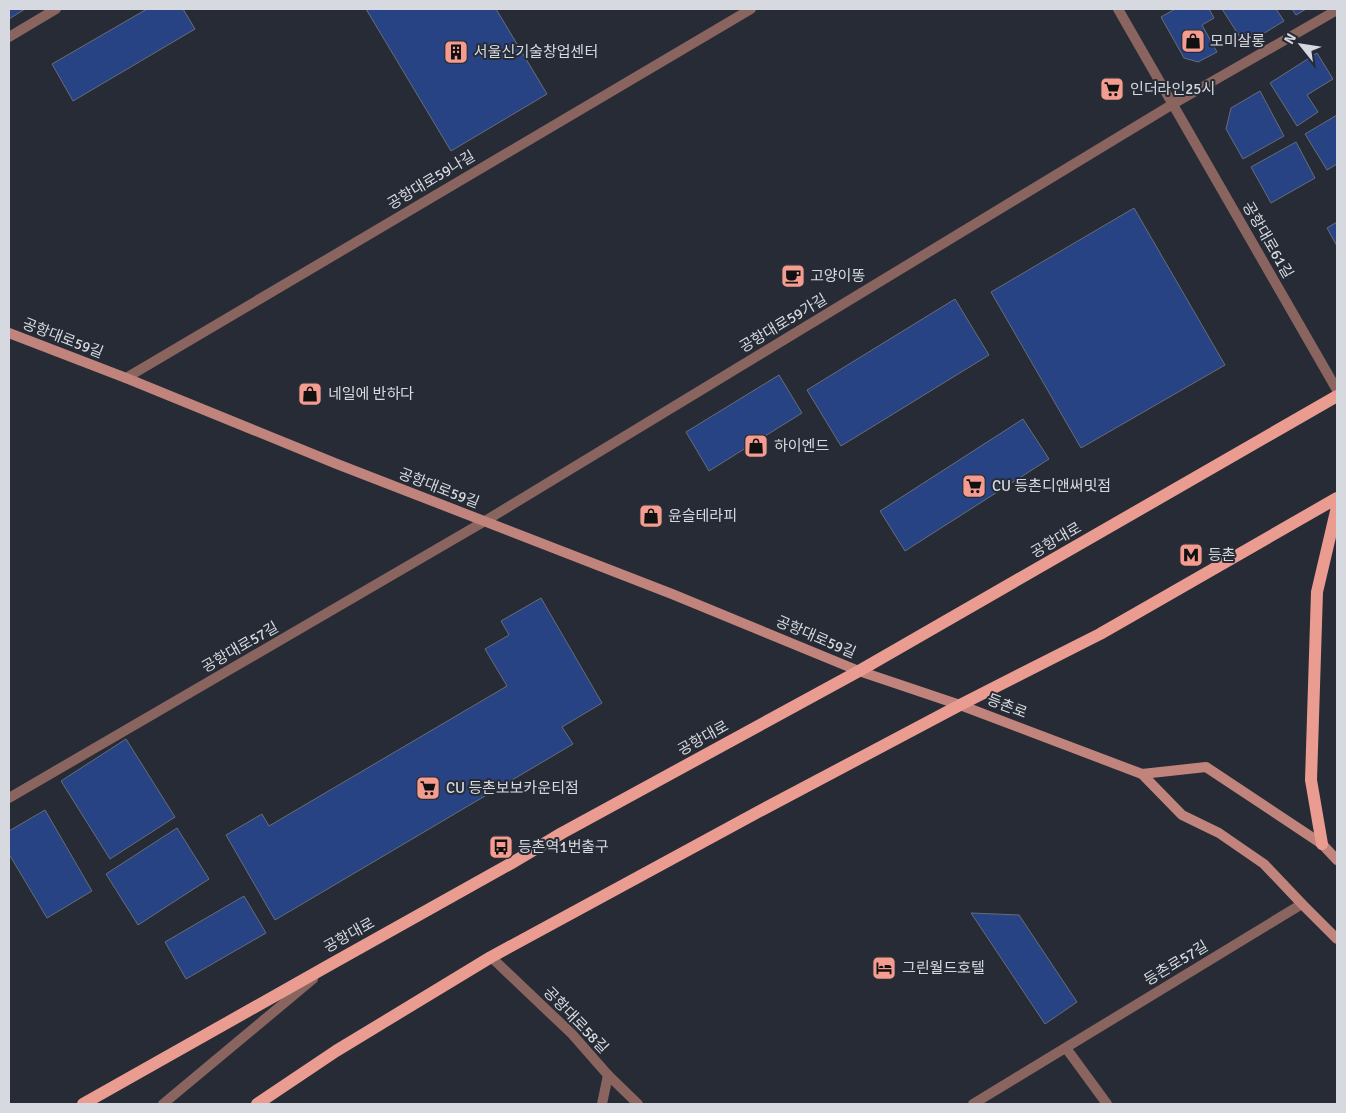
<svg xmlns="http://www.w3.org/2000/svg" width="1346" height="1113" viewBox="0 0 1346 1113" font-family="Signika,'Noto Sans KR',sans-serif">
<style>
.building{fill:#284383;stroke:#676d78}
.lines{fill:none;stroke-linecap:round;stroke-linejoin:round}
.service{stroke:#8a645f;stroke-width:10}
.minor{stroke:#8a645f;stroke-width:10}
.secondary{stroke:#c0847c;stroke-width:10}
.primary{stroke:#ea9c91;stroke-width:12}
.labels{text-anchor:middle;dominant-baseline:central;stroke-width:4;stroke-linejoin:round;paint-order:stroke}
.poi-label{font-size:15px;fill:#d6dae0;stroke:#272b35;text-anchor:start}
.street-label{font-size:15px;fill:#d6dae0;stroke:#272b35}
</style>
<rect width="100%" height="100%" fill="#272b35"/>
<path class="building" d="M9,9H25L9,19Z
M147,9H183L195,29L73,101L52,64Z
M366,9H496L547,94L451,151Z
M1175,9H1209L1214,18L1202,25L1217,52L1198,62L1184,58L1161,17Z
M1222,9H1276L1284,21L1245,45Z
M1292,9H1306L1296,15Z
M1317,53L1333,79L1307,95L1318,112L1297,126L1270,83Z
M1260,91L1284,136L1243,159L1226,129L1231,108Z
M1337,115V164L1327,170L1305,134Z
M1296,142L1315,178L1271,203L1251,167Z
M1134,208L1225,365L1081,448L991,292Z
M1337,222V246L1327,228Z
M955,299L989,355L841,446L807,390Z
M779,375L802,413L709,471L686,432Z
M1023,419L1049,459L905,551L880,511Z
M541,598L602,703L562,727L573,744L275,920L226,835L262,814L269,826L507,686L485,649L509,635L501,621Z
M126,739L175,817L110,859L61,781Z
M45,810L92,891L47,918L9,854V831Z
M177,828L209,879L138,925L106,874Z
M244,896L266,933L186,979L165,942Z
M971,913L1019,915L1077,1002L1045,1024Z"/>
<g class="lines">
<path class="service" d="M9,798L485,521
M491,957L572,1034L608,1075L638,1104
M163,1104L313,979"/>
<path class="minor" d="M1118,9L1337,390
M9,37L56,9
M126,378L751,9
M485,521L1173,104L1337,10
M1066,1048L1107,1104
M602,1104L608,1075
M973,1104L1302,904"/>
<path class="secondary" d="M9,333L126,378L337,464L672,594L859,671L960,705L1142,774L1182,815L1219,833L1264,864L1302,904L1337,939
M1142,774L1206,767L1322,844L1337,860"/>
<path class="primary" d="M1322,844L1311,780L1317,592L1337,507
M83,1104L333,963L510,864L562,833L859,671L1337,396
M257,1104L336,1051L491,957L758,812L960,705L1100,634L1337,498"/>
</g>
<defs>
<g id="shop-square" transform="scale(1.25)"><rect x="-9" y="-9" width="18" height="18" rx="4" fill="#f59c91" stroke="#272b35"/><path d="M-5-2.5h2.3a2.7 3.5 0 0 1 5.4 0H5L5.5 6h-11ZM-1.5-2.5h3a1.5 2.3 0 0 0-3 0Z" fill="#111"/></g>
<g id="building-square" transform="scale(1.25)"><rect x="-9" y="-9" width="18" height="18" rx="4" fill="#f59c91" stroke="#272b35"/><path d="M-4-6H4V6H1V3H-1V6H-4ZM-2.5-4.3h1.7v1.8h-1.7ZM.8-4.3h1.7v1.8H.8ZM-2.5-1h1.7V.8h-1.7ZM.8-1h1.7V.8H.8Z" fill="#111"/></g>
<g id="supermarket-square" transform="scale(1.25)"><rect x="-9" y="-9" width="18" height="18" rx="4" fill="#f59c91" stroke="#272b35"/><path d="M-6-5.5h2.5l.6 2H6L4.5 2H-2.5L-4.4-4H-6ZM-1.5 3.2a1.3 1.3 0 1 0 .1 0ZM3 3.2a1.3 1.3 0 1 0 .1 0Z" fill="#111"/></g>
<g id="cafe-square" transform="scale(1.25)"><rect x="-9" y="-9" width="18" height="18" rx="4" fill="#f59c91" stroke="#272b35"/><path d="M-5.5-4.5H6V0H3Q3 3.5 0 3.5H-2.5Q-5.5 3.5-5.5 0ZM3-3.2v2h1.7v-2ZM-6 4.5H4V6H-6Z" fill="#111"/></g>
<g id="metro-square" transform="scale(1.25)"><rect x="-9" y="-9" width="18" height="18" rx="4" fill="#f59c91" stroke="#272b35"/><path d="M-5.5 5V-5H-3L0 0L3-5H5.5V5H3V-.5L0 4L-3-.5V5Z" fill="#111"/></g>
<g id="bus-square" transform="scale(1.25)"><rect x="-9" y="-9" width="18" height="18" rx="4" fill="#f59c91" stroke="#272b35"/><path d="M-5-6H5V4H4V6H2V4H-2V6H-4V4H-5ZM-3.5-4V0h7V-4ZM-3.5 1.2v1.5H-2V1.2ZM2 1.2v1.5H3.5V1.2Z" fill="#111"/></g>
<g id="hotel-square" transform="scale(1.25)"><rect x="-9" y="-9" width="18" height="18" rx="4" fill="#f59c91" stroke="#272b35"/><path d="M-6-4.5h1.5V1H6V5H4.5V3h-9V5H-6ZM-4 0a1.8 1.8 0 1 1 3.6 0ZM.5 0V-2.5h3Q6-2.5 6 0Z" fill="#111"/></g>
</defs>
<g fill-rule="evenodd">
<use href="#shop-square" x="1193" y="41"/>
<use href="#building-square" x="456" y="52"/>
<use href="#supermarket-square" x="1112" y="89"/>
<use href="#cafe-square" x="793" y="276"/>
<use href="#shop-square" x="310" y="394"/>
<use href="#shop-square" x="756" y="446"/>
<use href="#supermarket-square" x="974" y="486"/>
<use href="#shop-square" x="651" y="516"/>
<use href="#metro-square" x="1191" y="555"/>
<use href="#supermarket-square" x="428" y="788"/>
<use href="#bus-square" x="501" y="847"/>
<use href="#hotel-square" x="884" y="968"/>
</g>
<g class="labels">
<g class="poi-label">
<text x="1210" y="41">모미살롱</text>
<text x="474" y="52">서울신기술창업센터</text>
<text x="1130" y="89">인더라인25시</text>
<text x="810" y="276">고양이똥</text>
<text x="328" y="394">네일에 반하다</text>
<text x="774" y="446">하이엔드</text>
<text x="992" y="486">CU 등촌디앤써밋점</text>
<text x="668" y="516">윤슬테라피</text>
<text x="1208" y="555">등촌</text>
<text x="446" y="788">CU 등촌보보카운티점</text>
<text x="518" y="847">등촌역1번출구</text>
<text x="902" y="968">그린월드호텔</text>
</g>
<g class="street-label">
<text transform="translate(431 180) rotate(-31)">공항대로59나길</text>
<text transform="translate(1268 240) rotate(60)">공항대로61길</text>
<text transform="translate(783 323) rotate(-31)">공항대로59가길</text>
<text transform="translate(63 338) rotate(21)">공항대로59길</text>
<text transform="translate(439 488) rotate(21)">공항대로59길</text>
<text transform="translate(1056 540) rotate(-30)">공항대로</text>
<text transform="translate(816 637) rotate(23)">공항대로59길</text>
<text transform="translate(240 647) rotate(-30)">공항대로57길</text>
<text transform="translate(1007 706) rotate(21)">등촌로</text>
<text transform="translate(703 738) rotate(-29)">공항대로</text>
<text transform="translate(349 935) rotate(-29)">공항대로</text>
<text transform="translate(1176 963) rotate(-31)">등촌로57길</text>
<text transform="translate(576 1020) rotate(46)">공항대로58길</text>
</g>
</g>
<rect width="1346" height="1113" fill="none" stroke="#d6dae0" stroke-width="20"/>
<g transform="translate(1301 45) rotate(300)" stroke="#272b35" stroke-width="4" paint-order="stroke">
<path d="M0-4L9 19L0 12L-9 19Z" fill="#d6dae0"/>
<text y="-8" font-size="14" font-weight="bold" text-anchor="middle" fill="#d6dae0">N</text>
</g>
</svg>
